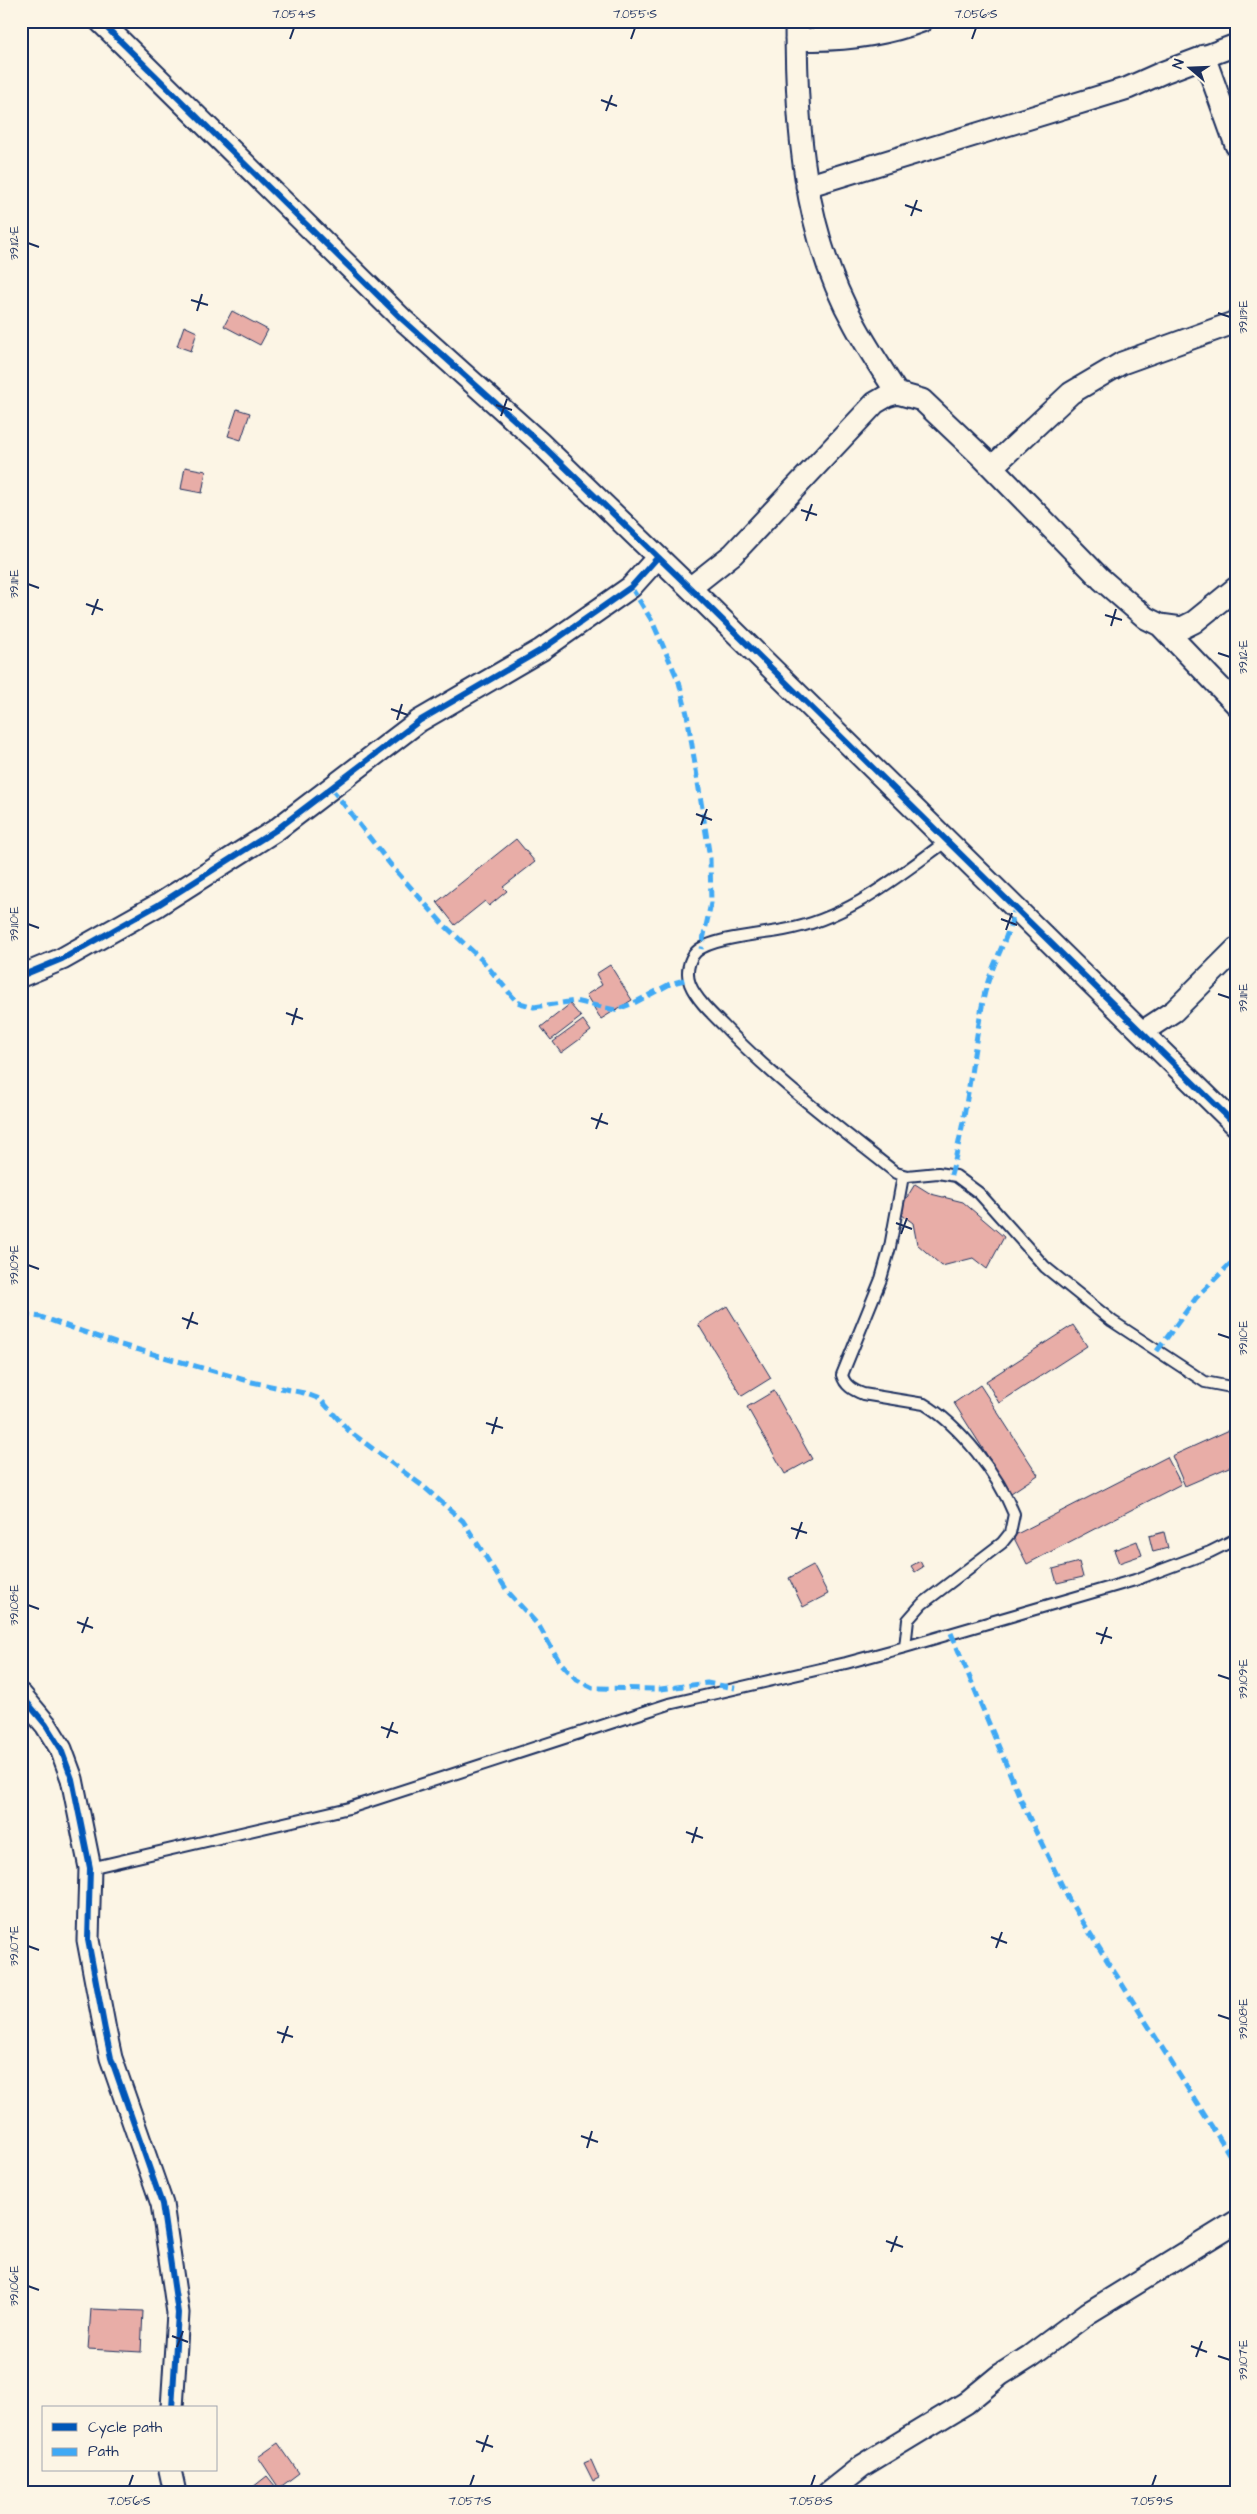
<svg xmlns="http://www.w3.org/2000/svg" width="1257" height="2514" viewBox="0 0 1257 2514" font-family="'Architects Daughter',sans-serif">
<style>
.building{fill:#e8ada7;stroke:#1b2f5e}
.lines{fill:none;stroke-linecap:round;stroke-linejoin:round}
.service-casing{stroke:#1b2f5e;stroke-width:14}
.minor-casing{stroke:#1b2f5e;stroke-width:25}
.service{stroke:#fcf5e5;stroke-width:10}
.minor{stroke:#fcf5e5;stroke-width:21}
.quiet{stroke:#3fa9f5;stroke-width:5;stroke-dasharray:10 5;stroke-linecap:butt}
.cycleway-casing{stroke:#fcf5e5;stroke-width:9}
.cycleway{stroke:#0057b8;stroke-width:6}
.ticks{fill:none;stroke:#1b2f5e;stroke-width:2}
.neatline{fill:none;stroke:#1b2f5e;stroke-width:2}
.ticks-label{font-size:12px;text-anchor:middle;fill:#1b2f5e}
</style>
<rect width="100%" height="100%" fill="#fcf5e5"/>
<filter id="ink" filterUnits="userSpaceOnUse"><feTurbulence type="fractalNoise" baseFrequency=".02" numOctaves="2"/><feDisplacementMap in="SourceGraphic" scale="10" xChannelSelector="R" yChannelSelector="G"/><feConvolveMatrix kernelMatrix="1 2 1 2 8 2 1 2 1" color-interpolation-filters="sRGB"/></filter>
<g filter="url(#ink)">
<path class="building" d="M232,311L268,330L260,345L224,326Z
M184,326L197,332L191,351L177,346Z
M237,409L250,413L241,440L228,436Z
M185,467L206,471L202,493L181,489Z
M516,839L535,862L503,887L507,891L489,906L485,901L455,925L437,902Z
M610,965L632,1000L601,1019L586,995L602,985L596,974Z
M570,1004L581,1017L551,1040L541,1027Z
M583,1020L591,1031L561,1053L553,1042Z
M915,1184L931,1194L963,1202L1004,1237L987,1269L973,1258L942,1266L917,1244L913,1223L898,1212Z
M727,1306L771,1378L742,1396L698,1324Z
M1073,1325L1087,1346L999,1403L986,1381Z
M980,1385L1038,1475L1011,1493L954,1403Z
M774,1391L812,1459L785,1474L747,1407Z
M1236,1427V1464L1185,1486L1172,1456Z
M1167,1457L1181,1484L1027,1564L1013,1536Z
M1164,1532L1168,1548L1153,1552L1149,1536Z
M1137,1541L1142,1555L1119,1563L1114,1550Z
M920,1561L923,1567L915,1572L911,1566Z
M1079,1562L1083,1577L1057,1583L1053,1569Z
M813,1565L828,1594L803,1607L789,1578Z
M91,2309L143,2311L141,2352L88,2349Z
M278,2443L299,2473L279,2488L258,2457Z
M591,2460L599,2478L593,2481L584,2463Z
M267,2476L280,2492L249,2493L248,2491Z
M300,2485L305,2493H287Z"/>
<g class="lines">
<g class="service-casing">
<path id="service" d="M948,840C897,877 847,919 784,930C763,934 710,938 696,952C688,960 686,974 690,984C696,999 712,1014 723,1025C775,1080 837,1126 896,1173L907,1176L938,1173L956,1176L979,1193L1045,1267L1112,1321L1205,1382L1236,1388
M905,1647L1135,1580L1210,1552L1236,1539
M90,1868L349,1808L669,1704L846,1663L905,1647L908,1620L922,1604L1002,1543L1010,1533L1014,1514C998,1475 960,1425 924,1404L863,1394C853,1390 845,1386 842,1375L881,1279L890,1247L903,1176"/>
</g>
<g class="minor-casing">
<path id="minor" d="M100,21L402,319L539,442L690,588L1236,1125
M796,21C796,125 803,233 855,325C868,349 883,371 897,393
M796,39C839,41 882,36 922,21
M1204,56L1236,145
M807,186L1128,88L1164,72L1236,45
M992,467L1071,393L1122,363L1236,322
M690,588L733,554L875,403L887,396L897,393L922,400L984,459L1101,579L1146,618L1160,625L1182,628L1194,622L1236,588
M1160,625L1236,704
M21,976L62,959L158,905L276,830L419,721L541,650L631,587L658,557
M1142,1032L1174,1011L1236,949
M21,1695L46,1725L61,1749L72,1779L90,1868L88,1940L105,2030L111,2058L162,2204L178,2313L172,2408
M170,2470L175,2493
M828,2493L862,2466L966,2403L1000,2375L1030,2356L1088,2313L1236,2222"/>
</g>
<use href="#service" class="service"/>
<use href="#minor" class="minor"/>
<path class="quiet" d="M631,587L652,621L679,682L687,714L710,858L711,903L701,949
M331,788L390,864L443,924L482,960L517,1002L534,1007L575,1001L615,1010L634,1003L670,984L688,979
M951,1175C967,1117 972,1056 984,996C991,964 1010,937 1015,906
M21,1314L41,1317L118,1344L252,1382L304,1393L320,1399L349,1431L424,1487L463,1521L508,1592L539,1626L559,1661L577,1680L593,1688L661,1689L707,1683L735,1688
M1157,1351L1196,1298L1236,1258
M951,1633L1024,1807L1069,1900L1236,2165"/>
<g class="cycleway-casing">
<path id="cycleway" d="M100,21L402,319L539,442L690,588L1236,1125
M21,976L62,959L158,905L276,830L419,721L541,650L631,587L658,557
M21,1695L46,1725L61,1749L72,1779L90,1868L88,1940L105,2030L111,2058L162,2204L178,2313L172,2408"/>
</g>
<use href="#cycleway" class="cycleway"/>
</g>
</g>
<path class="ticks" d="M290,39L294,28M631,39L635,28M972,39L976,28M601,100L617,106M606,111L612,95M905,205L922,211M911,216L917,200M28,243L39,247M191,300L208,305M197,311L202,294M1218,313L1230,317M496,405L512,410M501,416L507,399M801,510L817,515M806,521L812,504M28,584L39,588M86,604L103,610M92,615L98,599M1105,615L1122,620M1111,626L1116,609M1218,653L1230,657M391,709L408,715M397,720L402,704M696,814L712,820M701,825L707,809M1001,919L1017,925M28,924L39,928M1006,930L1012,913M1218,994L1230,998M286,1013L303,1019M292,1025L297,1008M591,1118L608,1124M596,1129L602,1113M896,1223L912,1229M901,1234L907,1218M28,1265L39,1269M182,1318L198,1324M187,1329L193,1312M1218,1334L1230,1338M486,1423L503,1428M492,1434L497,1417M791,1528L807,1533M796,1539L802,1522M28,1605L39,1609M77,1622L93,1628M82,1633L88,1617M1096,1633L1112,1638M1101,1644L1107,1627M1218,1675L1230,1679M381,1727L398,1733M387,1738L393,1722M686,1832L703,1838M692,1843L697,1827M991,1937L1007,1943M28,1946L39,1950M996,1948L1002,1932M1218,2015L1230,2019M277,2032L293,2037M282,2043L288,2026M581,2136L598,2142M587,2148L592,2131M886,2241L903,2247M891,2252L897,2236M28,2286L39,2290M172,2336L188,2342M1191,2346L1207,2352M177,2347L183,2331M1218,2356L1230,2360M1196,2357L1202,2341M476,2441L493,2447M482,2452L488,2435M129,2486L133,2475M470,2486L474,2475M811,2486L815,2475M1152,2486L1156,2475"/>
<rect width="1257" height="2514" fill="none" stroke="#fcf5e5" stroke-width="55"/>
<rect x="42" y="2406" width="175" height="65" fill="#fcf5e5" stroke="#a2a6af"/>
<rect x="52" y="2423" width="25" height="8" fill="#0057b8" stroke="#a2a6af"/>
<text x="88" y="2432" font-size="15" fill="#1b2f5e">Cycle path</text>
<rect x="52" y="2448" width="25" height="8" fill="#3fa9f5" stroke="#a2a6af"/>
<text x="88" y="2456" font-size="15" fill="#1b2f5e">Path</text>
<g transform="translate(1190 68) rotate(289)" stroke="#fcf5e5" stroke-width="4" paint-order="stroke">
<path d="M0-4L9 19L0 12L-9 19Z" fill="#1b2f5e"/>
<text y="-8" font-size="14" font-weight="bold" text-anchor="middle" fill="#1b2f5e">N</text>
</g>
<rect x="28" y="28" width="1202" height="2458" class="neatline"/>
<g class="ticks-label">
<text x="294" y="18">7.054°S</text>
<text x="635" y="18">7.055°S</text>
<text x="976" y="18">7.056°S</text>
<text transform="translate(14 243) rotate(-90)" y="4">39.112°E</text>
<text transform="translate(1243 317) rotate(-90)" y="4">39.113°E</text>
<text transform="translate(14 584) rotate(-90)" y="4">39.111°E</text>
<text transform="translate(1243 657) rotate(-90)" y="4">39.112°E</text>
<text transform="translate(14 924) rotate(-90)" y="4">39.110°E</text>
<text transform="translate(1243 998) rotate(-90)" y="4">39.111°E</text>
<text transform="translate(14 1265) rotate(-90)" y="4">39.109°E</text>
<text transform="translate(1243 1338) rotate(-90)" y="4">39.110°E</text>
<text transform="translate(14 1605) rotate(-90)" y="4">39.108°E</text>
<text transform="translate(1243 1679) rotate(-90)" y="4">39.109°E</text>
<text transform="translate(14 1946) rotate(-90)" y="4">39.107°E</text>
<text transform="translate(1243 2019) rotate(-90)" y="4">39.108°E</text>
<text transform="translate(14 2286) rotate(-90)" y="4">39.106°E</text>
<text transform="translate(1243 2360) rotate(-90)" y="4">39.107°E</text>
<text x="129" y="2505">7.056°S</text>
<text x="470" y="2505">7.057°S</text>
<text x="811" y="2505">7.058°S</text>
<text x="1152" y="2505">7.059°S</text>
</g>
</svg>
